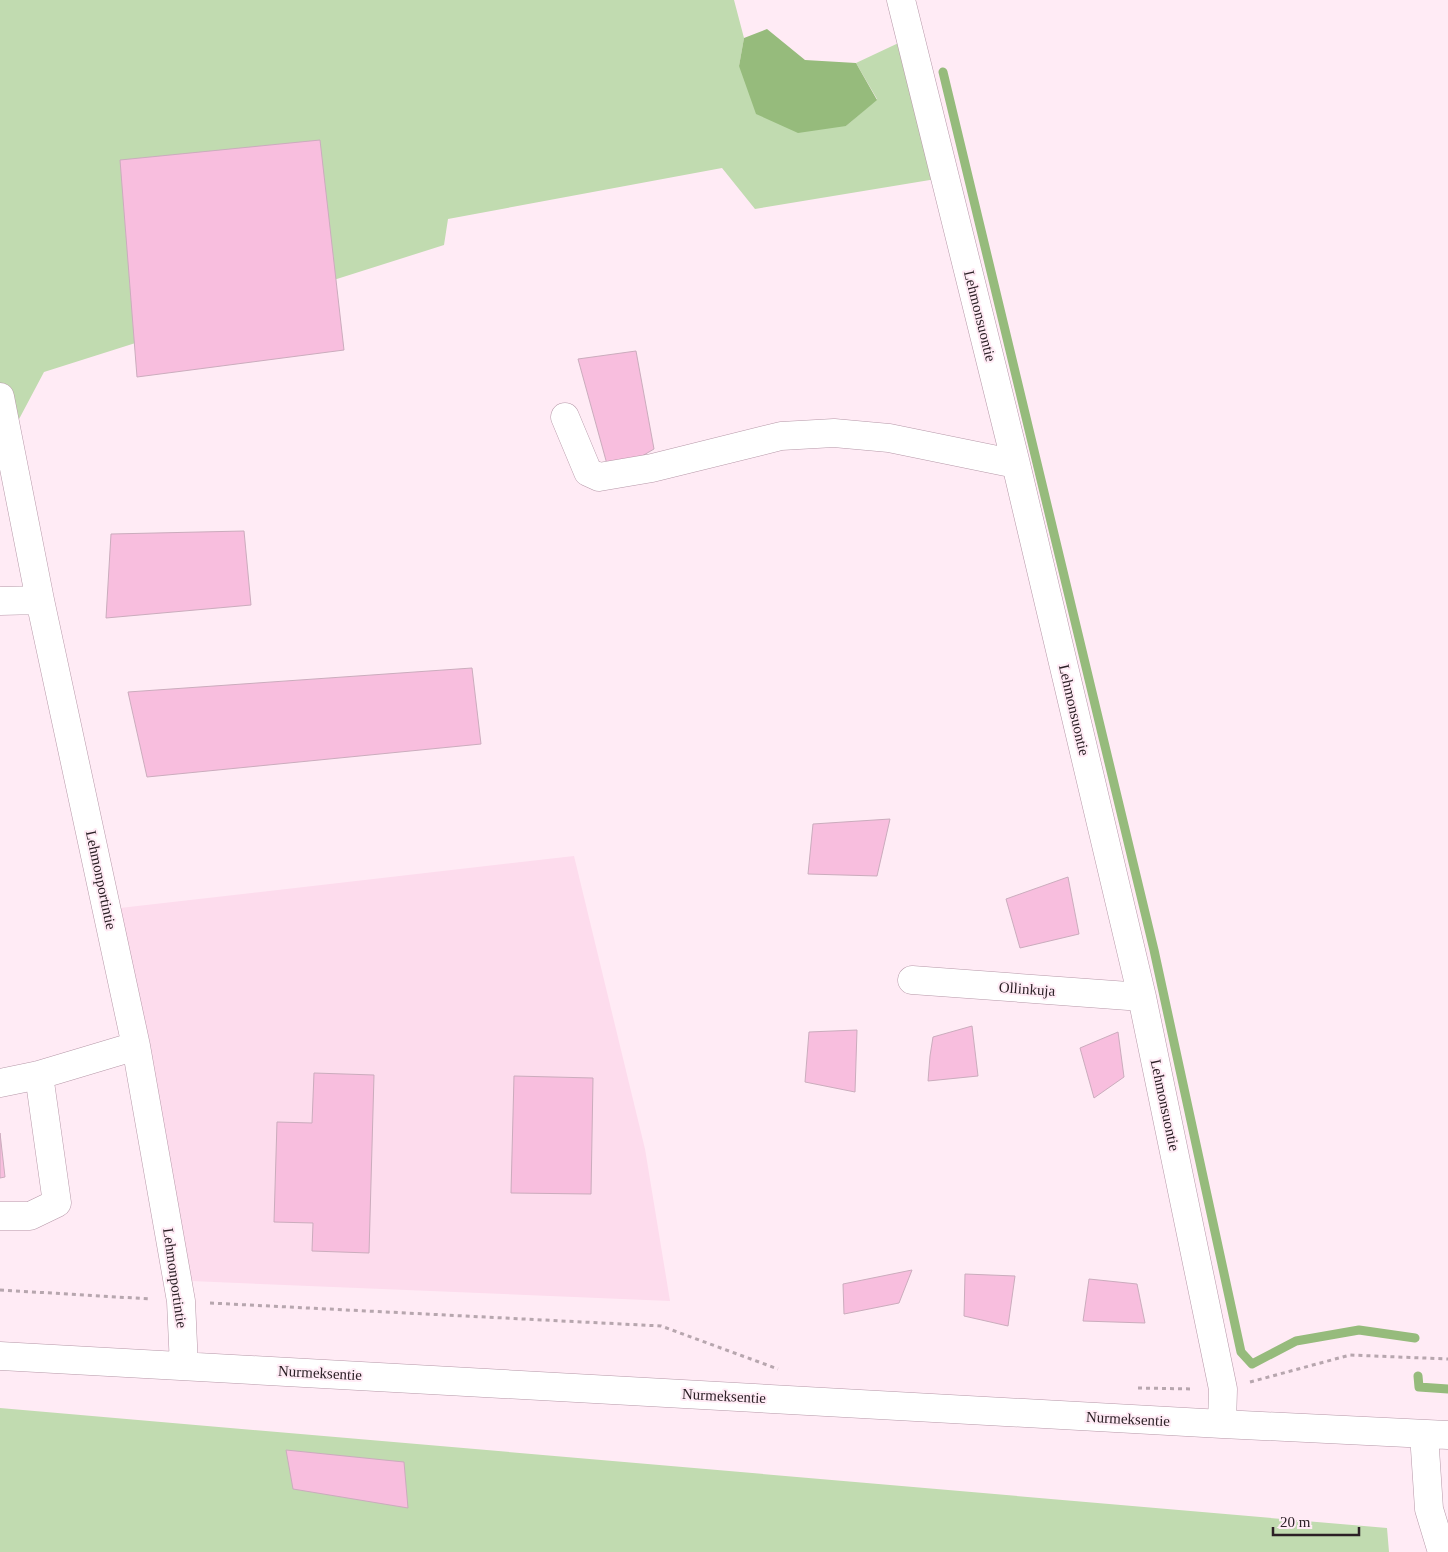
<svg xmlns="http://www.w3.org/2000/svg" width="1448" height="1552" viewBox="0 0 1448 1552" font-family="'Times New Roman',serif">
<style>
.built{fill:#fddced}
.green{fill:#c1dbb0}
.water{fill:#96bb7c}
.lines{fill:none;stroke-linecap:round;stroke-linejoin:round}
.stream{stroke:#96bb7c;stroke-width:9}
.building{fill:#f8bede;stroke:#cbacbd}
.minor-casing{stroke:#b698a8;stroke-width:29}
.path{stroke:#b7a6ae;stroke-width:3;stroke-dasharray:4 4;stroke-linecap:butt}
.minor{stroke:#fff;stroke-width:28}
.labels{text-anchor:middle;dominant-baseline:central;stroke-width:4;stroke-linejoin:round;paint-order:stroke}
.street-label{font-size:15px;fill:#2c2026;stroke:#ffebf5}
</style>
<rect width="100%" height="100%" fill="#ffebf5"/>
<path class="built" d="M574,856L645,1149L670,1301L191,1281L120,908Z"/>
<path class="green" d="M0,0H734L744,38L739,66L846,126L877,99L856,63L907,39L942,178L755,209L722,168L448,219L444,245L44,372L0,455Z
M0,1408L1387,1528L1389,1552H0Z"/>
<path class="water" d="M767,29L805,60L856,63L877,100L846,126L798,133L756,114L739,66L744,38Z"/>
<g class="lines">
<path class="stream" d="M943,72L1154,950L1241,1352L1252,1364L1296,1341L1359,1330L1415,1338
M1418,1376L1419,1387L1448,1389"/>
</g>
<path class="building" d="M320,140L344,350L137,377L120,160Z
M636,351L654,449L610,475L578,359Z
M244,531L251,605L106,618L111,534Z
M472,668L481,744L147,777L128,692Z
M890,819L877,876L808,874L813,824Z
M1068,877L1079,934L1020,948L1006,899Z
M972,1026L978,1076L928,1081L930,1056L933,1037Z
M857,1030L855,1092L805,1082L809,1032Z
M1118,1032L1124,1077L1094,1098L1080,1048Z
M314,1073L374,1075L369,1253L312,1251L313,1223L274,1222L277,1122L312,1123Z
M514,1076L593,1078L591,1194L511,1193Z
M0,1133L5,1177L0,1178Z
M912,1270L899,1303L844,1314L843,1284Z
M965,1274L1015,1276L1008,1326L964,1316Z
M1089,1279L1137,1284L1145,1323L1083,1321Z
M286,1450L404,1462L408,1508L293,1489Z"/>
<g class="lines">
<g class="minor-casing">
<path id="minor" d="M901,0L1016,464L1142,997L1223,1389L1222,1424
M0,397L40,600L136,1046L181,1301L184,1366
M565,417L588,472L599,477L652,468L781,436L834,433L889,438L1016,464
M0,601L40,600
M912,980L1142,997
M0,1083L39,1075L136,1046
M0,1216H30L57,1203L39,1075
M0,1356L1222,1424L1448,1435
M1424,1434L1429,1509L1442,1552"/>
</g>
<path class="path" d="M0,1290L151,1299
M210,1303L661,1326L778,1369
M1250,1382L1350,1355L1448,1359
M1138,1388L1194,1389"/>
<use href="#minor" class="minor"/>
</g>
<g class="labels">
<g class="street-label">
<text transform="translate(980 316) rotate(76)">Lehmonsuontie</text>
<text transform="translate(1074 710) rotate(77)">Lehmonsuontie</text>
<text transform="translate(101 880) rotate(78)">Lehmonportintie</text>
<text transform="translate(1027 989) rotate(4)">Ollinkuja</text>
<text transform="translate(1165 1105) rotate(78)">Lehmonsuontie</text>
<text transform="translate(175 1278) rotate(82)">Lehmonportintie</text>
<text transform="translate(320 1373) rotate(3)">Nurmeksentie</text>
<text transform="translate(724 1396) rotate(3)">Nurmeksentie</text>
<text transform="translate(1128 1419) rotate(3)">Nurmeksentie</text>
</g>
</g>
<path d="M1273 1527v8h86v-8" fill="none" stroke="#2c2026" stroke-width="2.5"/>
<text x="1280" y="1527" font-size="15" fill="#2c2026" stroke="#ffebf5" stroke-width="4" paint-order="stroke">20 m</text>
</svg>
